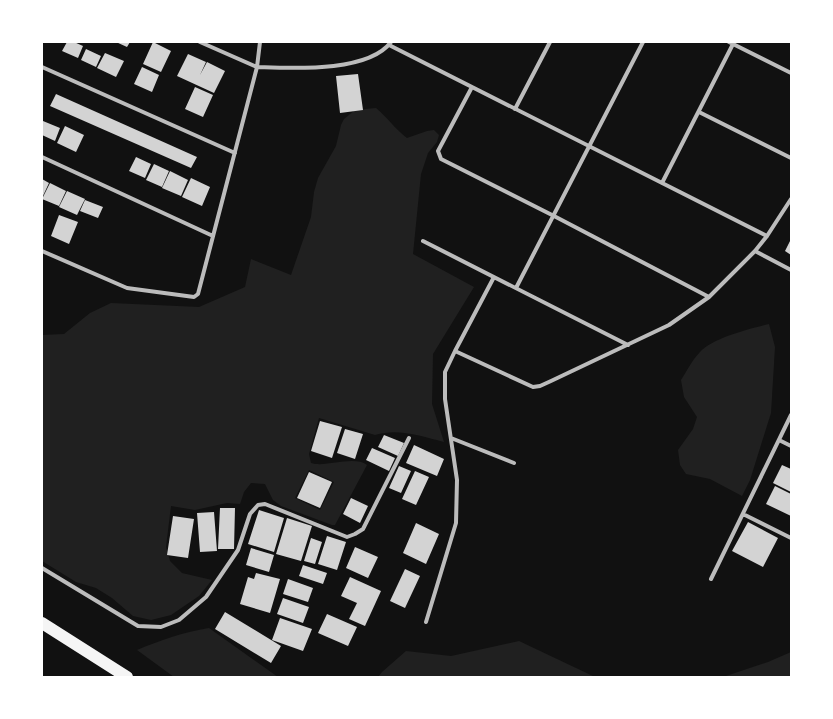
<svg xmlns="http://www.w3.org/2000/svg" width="833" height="719" viewBox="0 0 833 719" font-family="'Golos Text',sans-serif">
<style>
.green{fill:#202020;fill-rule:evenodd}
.building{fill:#d3d3d3}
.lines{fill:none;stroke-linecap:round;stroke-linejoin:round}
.minor{stroke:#bcbcbc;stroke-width:4}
.motorway{stroke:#f5f5f5;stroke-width:12}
</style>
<rect width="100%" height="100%" fill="#111"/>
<path class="green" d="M376,108C387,117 395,129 407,138L427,131L434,130L439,135L437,142L428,153L421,174L413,254L474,287L433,354L432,404L444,442C421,436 398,428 375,435L319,418L309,454L311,463C326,468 353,455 367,465L335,525H332L281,506L273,500L265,484L251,483L244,492L240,504L227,503L195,510L171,506L166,547L170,561L182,573L212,580L199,596L171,615L151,620L133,616L112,598L96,588L76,582L42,561V335L64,334L90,313L111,303L199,307L245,287L251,259L291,275L311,217L314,192L318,178L336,146L341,125L344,119L355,110ZM309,470L334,482L320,510L295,498Z
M769,324L775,347L771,413L750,480L742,496L710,479L686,474L680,465L678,450L693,429L697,417L684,397L681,380C687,371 692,360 700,352C712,338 752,328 769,324Z
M209,628L278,677H174L137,650C161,640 184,632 209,628Z
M519,641L595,677H378L382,672L406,651L451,656Z
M791,652V677H723L768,662Z"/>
<path class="building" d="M67,42H74L83,46L78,58L62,51Z
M116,42H130L127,47Z
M153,42L171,51L161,72L143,64Z
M86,49L101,56L96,67L81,60Z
M105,53L124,61L116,77L97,68Z
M188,54L206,62L200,75L207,62L225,71L214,93L177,76Z
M142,67L159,75L152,92L134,84Z
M358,74L363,110L340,113L336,76Z
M195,87L213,95L203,117L185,109Z
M56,94L197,157L191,168L50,106Z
M43,121L60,128L55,141L42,135V124Z
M65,126L84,135L76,152L57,143Z
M136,157L151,164L145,178L129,171Z
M154,164L169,171L162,187L146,180Z
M170,171L188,180L181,196L162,188Z
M191,178L210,187L202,206L182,197Z
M42,179L49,183L42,198Z
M50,183L66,191L59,206L42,199Z
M67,191L85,199L77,215L59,207Z
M85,200L103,207L98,218L80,211Z
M59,215L78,222L69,244L51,236Z
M791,239V255L785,251Z
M320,421L342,427L332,458L311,451Z
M345,429L363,434L355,459L337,453Z
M384,435L404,443L398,456L378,447Z
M414,445L444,459L437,476L406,463Z
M372,448L395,458L389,471L366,460Z
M782,465L791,469V492L773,483Z
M399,466L411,471L401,493L389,488Z
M415,471L429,477L416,505L402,499Z
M309,472L332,482L320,508L297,498Z
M775,486L791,494V516L766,504Z
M351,498L368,506L360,523L343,514Z
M220,508H235L234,549H218Z
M259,510L284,518L274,552L248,544Z
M214,512L217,551L200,552L197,513Z
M173,516L194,519L188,558L167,555Z
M287,518L312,526L301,561L276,554Z
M748,522L778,538L763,567L732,551Z
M416,523L439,534L426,564L403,553Z
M327,536L346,542L337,570L318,564Z
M311,538L322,542L315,564L304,561Z
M355,547L378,557L368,578L346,568Z
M251,548L274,555L269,572L246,565Z
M303,565L327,573L323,584L299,576Z
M405,569L420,576L405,608L390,601Z
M256,573L280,579L270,613L240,604L248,577L254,579Z
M350,577L381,591L365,626L349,619L357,603L341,596Z
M288,579L313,588L308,602L283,594Z
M283,598L309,607L303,623L277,614Z
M225,612L281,646L271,663L215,629Z
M327,614L357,627L348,646L318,633Z
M280,618L312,629L303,651L272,640Z"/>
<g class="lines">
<path class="minor" d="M260,42L257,67C291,68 368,73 391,42
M729,42L791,73
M389,45L767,236
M42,67L235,153
M472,87L438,151L441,159L554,216L709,297
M515,109L550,42
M699,112L791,158
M42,157L213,236
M662,183L733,44
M423,241L628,345
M42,251L127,288L194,297L198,294L257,67L200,42
M755,251L791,270
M516,288L643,42
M455,351L533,387L540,386L551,381L669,325L709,297L755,251L767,236L791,199
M451,438L514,463
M779,440L791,446
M743,514L791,538
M42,568L138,626L161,627L179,620L206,597L238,550L250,514L258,505L265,504L347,537L355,534L363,529L409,438
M711,579L791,415
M426,622L456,523L457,480L445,399V372L455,351L494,277"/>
<path class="motorway" d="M42,623L127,677"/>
</g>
<rect width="833" height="719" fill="none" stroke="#ffffff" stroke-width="86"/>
</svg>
